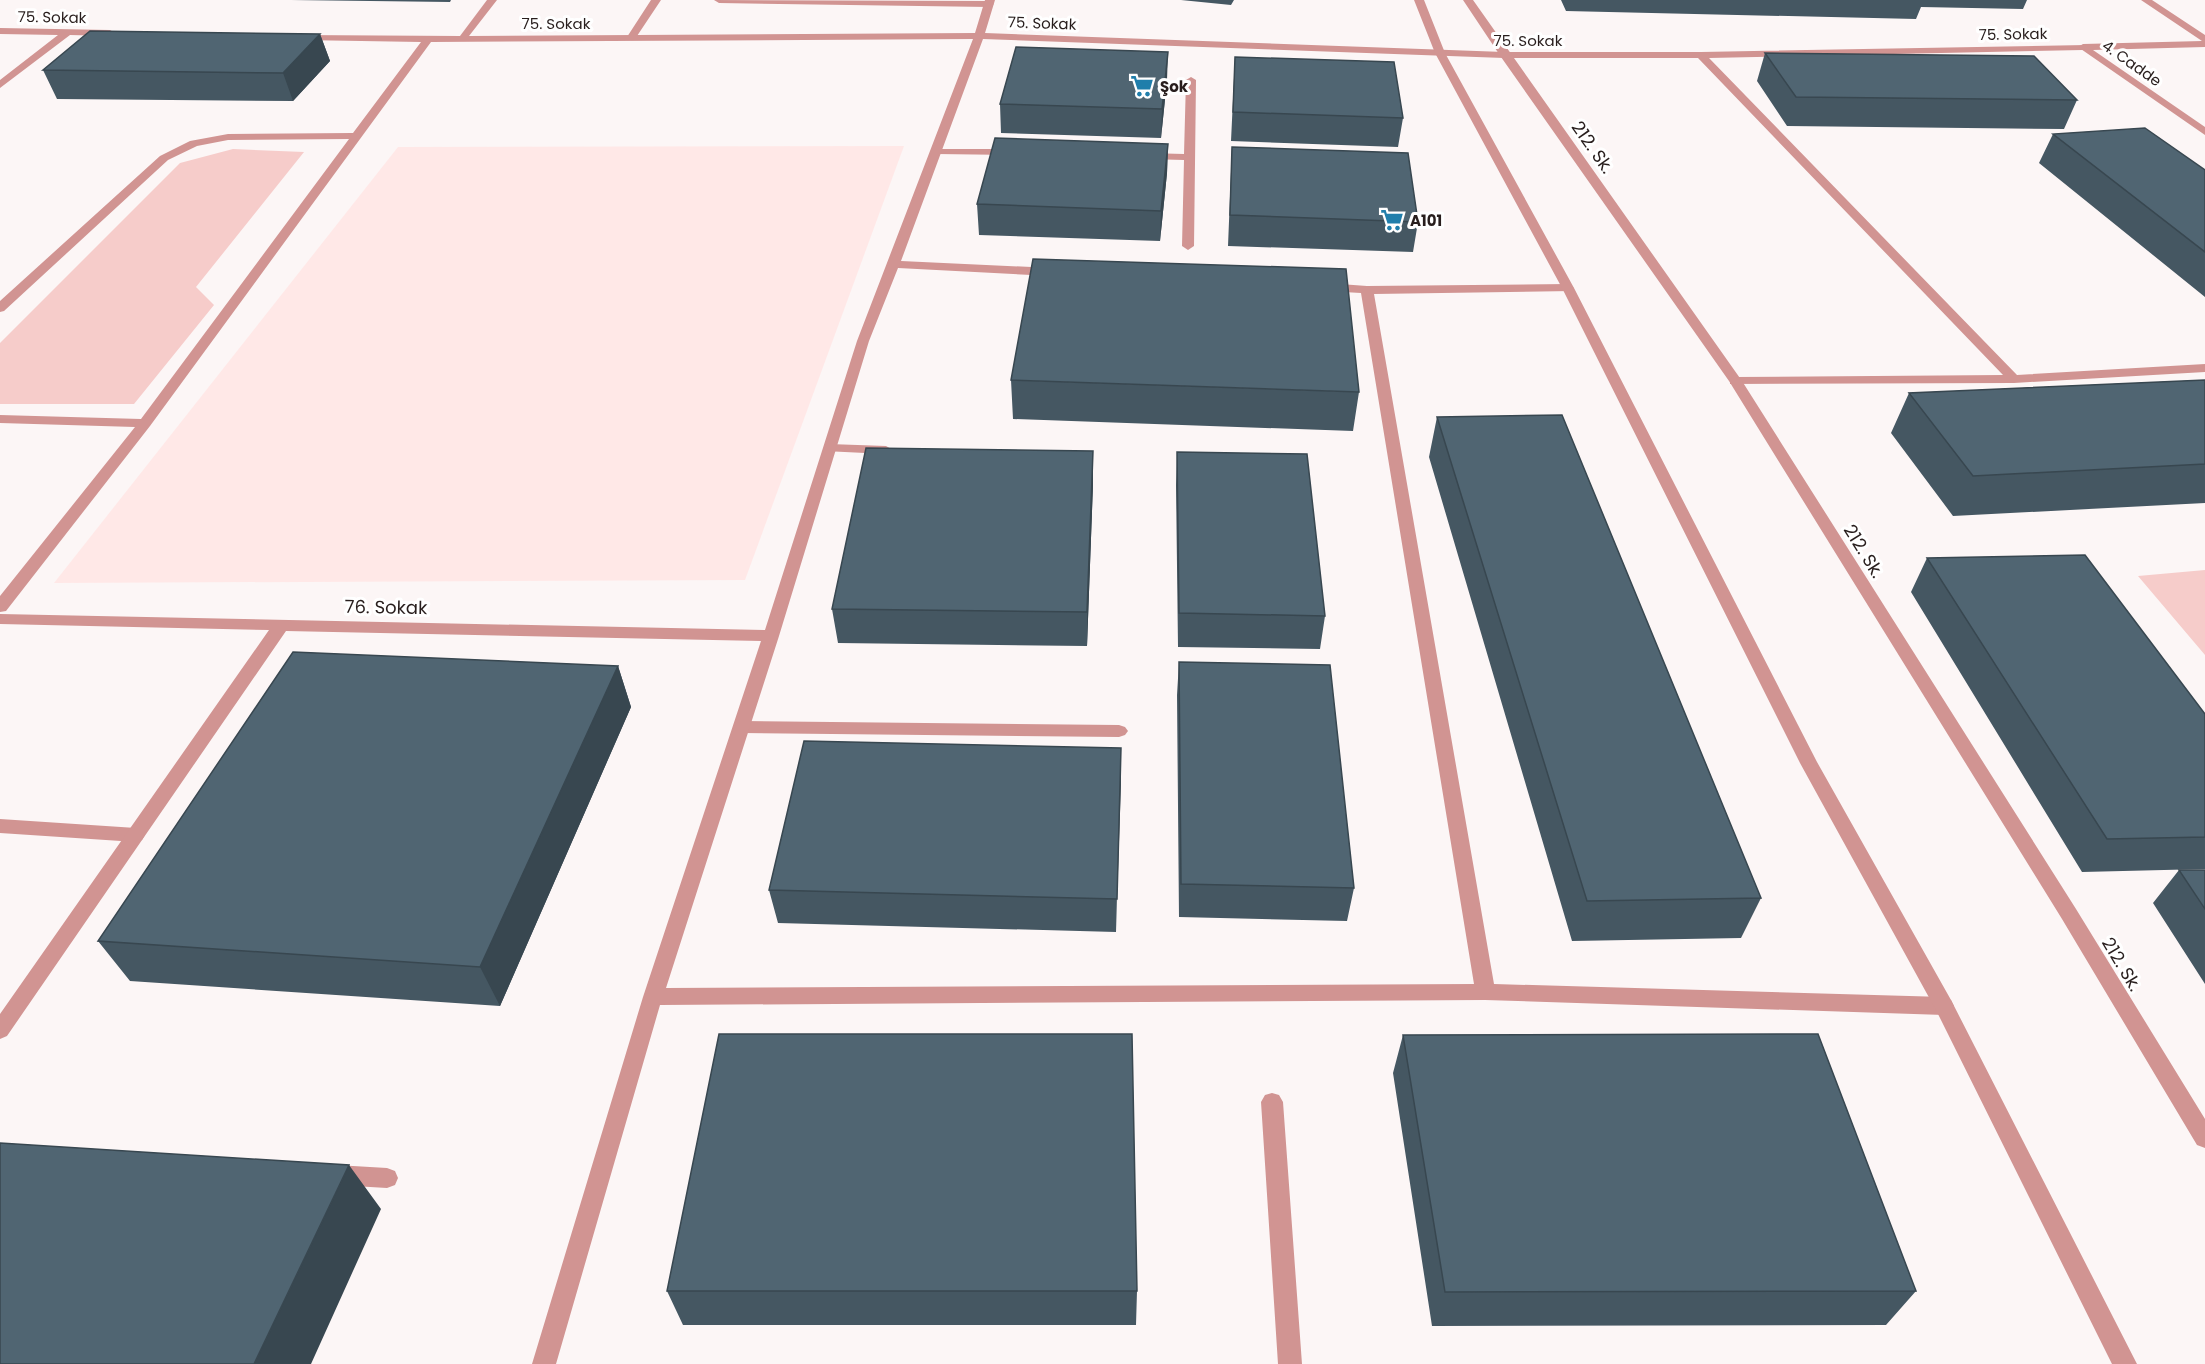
<svg xmlns="http://www.w3.org/2000/svg" width="2205" height="1364" viewBox="0 0 2205 1364" font-family="Poppins,sans-serif">
<style>
.built{fill:#ffe8e7}
.green{fill:#f6ccca}
.lines{fill:none;stroke-linecap:round;stroke-linejoin:round}
.service{fill:#d19492;fill-rule:evenodd}
.minor{fill:#d19492;fill-rule:evenodd}
.tertiary{fill:#d19492;fill-rule:evenodd}
.wall{fill:#455762}
.shaded-wall{fill:#384750}
.building{fill:#506572;stroke:#384750;stroke-width:1.5}
.labels{text-anchor:middle;dominant-baseline:central;stroke-width:6;stroke-linejoin:round;paint-order:stroke}
.far-street-label{font-size:15px;fill:#281e1d;stroke:#fff}
.far-poi-label{font-size:15px;font-weight:bold;fill:#281e1d;stroke:#fff;text-anchor:start}
.street-label{font-size:18px;fill:#281e1d;stroke:#fff}
</style>
<rect width="100%" height="100%" fill="#fcf6f6"/>
<path class="built" d="M904,146L745,580L54,583L398,147Z"/>
<path class="green" d="M233,149L304,152L196,287L214,305L134,404H0V343L180,163Z
M2205,570V655L2138,576Z"/>
<g class="lines">
<path class="service" d="M651,0H661L635,39H629L627,37Z
M714,0L989,1L994,4L989,7L719,3Z
M1191,77L1196,80L1194,246L1188,250L1182,246L1184,160L1147,159L1142,156L1147,153L1184,154L1186,80Z
M932,149H1013L1018,152L1013,155L936,154L931,151Z
M829,444L886,446L893,450L886,454L824,451V445Z
M742,721L1119,725L1125,727L1128,731L1125,735L1119,737L742,733L736,731L734,727L736,723Z
M0,819L136,828L142,830L145,835L142,840L136,842L0,833Z
M1272,1093L1279,1095L1283,1102L1302,1364H1278L1261,1102L1265,1095Z
M336,1165L387,1168L395,1171L398,1178L395,1185L387,1188L336,1185L328,1182L325,1175L328,1168Z"/>
<path class="minor" d="M487,0H497L469,36L975,33L985,0H995L985,33L1504,52H1701L2086,45L2088,47L2083,50L1709,58L2017,375L2205,364V372L2014,383L1730,384V378L1735,377L2003,375L1698,58H1504L983,39L901,261L1052,268L1058,272L1052,276L898,268L869,341L779,636L666,988L1474,984L1361,293L1326,291L1320,287L1326,283L1367,286L1568,284L1574,288L1572,291L1374,294L1494,984L1944,997L1951,1000L1954,1006L1951,1012L1944,1015L1485,1000L660,1005L556,1364H532L643,997L761,641L286,631L7,1036L0,1039V1014L269,630L0,624V614L765,630L857,341L973,39L431,42L150,426L6,611L0,612V596L135,427L0,423V415L141,419L349,139L228,140L197,146L168,160L4,311L0,312V301L160,156L190,141L228,134L353,133L421,42L301,40L296,37L298,35L460,36Z
M0,28L110,30L115,33L110,36L70,35L0,88V80L58,35L0,34Z"/>
<path class="tertiary" d="M1414,0H1424L1445,53L1574,288L1817,762L1951,1000L2137,1364H2112L1937,1012L1800,763L1562,288L1435,53Z
M1463,0H1473L1742,381L2076,909L2205,1119V1148L2197,1145L2062,919L1729,381L1501,57Z
M2141,0H2152L2205,35V47L2093,50L2205,127V135L2078,47L2083,44L2202,41Z"/>
</g>
<path class="wall" d="M291,0H451L450,2Z
M1181,0H1234L1231,5Z
M1561,0H2027L2023,9L1921,7L1916,19L1566,11Z
M320,34L330,61L293,101L57,99L43,70Z
M1765,53L2077,100L2064,129L1787,126L1757,81Z
M1235,57L1403,118L1398,147L1231,141Z
M1167,80L1161,138L1001,133L1000,104Z
M2053,134L2205,170V297L2039,163Z
M1168,144L1167,173L1160,241L979,235L977,204Z
M1232,147L1418,222L1413,252L1228,246Z
M1011,380L1359,392L1353,431L1013,419Z
M2205,380V503L1953,516L1891,433L1909,393Z
M1437,417L1761,898L1741,938L1572,941L1429,457Z
M1093,451V484L1087,646L838,643L832,609Z
M1177,452L1325,616L1320,649L1178,647L1176,485Z
M1927,558L2205,714V869L2082,872L1911,592Z
M1179,662L1354,888L1347,921L1179,917L1177,695Z
M618,666L631,707L500,1006L130,981L98,941Z
M1121,748L1116,932L778,923L769,890Z
M2179,870H2205V984L2153,903Z
M1403,1035L1916,1291L1886,1325L1432,1326L1393,1073Z
M667,1291H1137L1136,1325H683Z"/>
<path class="shaded-wall" d="M320,34L330,61L293,101L283,73Z
M1168,52L1167,80L1161,138L1162,109Z
M1168,144L1167,173L1160,241L1161,211Z
M1093,451V484L1087,646V612Z
M618,666L631,707L500,1006L480,967Z
M1121,748V782L1116,932L1117,899Z
M349,1165L381,1209L311,1364H254Z"/>
<path class="building" d="M90,31L320,34L283,73L43,70Z
M1016,47L1168,52L1162,109L1000,104Z
M1765,53L2034,56L2077,100L1796,97Z
M1235,57L1394,62L1403,118L1233,112Z
M2145,128L2205,170V252L2053,134Z
M995,138L1168,144L1161,211L977,204Z
M1232,147L1408,153L1418,222L1230,215Z
M1033,259L1346,269L1359,392L1011,380Z
M2205,380V464L1973,476L1909,393Z
M1562,415L1761,898L1587,901L1437,417Z
M866,448L1093,451L1087,612L832,609Z
M1177,452L1307,454L1325,616L1179,613Z
M2085,555L2205,714V837L2107,839L1927,558Z
M293,652L618,666L480,967L98,941Z
M1179,662L1330,665L1354,888L1181,884Z
M804,741L1121,748L1117,899L769,890Z
M2179,870H2205V909Z
M719,1034H1132L1137,1291H667Z
M1818,1034L1916,1291L1445,1292L1403,1035Z
M0,1143L349,1165L254,1364H0Z"/>
<defs>
<g id="supermarket-bare" transform="scale(1.8)"><path d="M-6-5.5h2.5l.6 2H6L4.5 2H-2.5L-4.4-4H-6ZM-1.5 3.2a1.3 1.3 0 1 0 .1 0ZM3 3.2a1.3 1.3 0 1 0 .1 0Z" fill="#207eab" stroke="#fff" stroke-width="2.5" paint-order="stroke"/></g>
</defs>
<g fill-rule="evenodd">
<use href="#supermarket-bare" x="1142" y="86"/>
<use href="#supermarket-bare" x="1392" y="220"/>
</g>
<g class="labels">
<g class="far-street-label">
<text transform="translate(52 17) rotate(1)">75. Sokak</text>
<text x="556" y="23">75. Sokak</text>
<text transform="translate(1042 23) rotate(2)">75. Sokak</text>
<text transform="translate(2013 34) rotate(-1)">75. Sokak</text>
<text x="1528" y="40">75. Sokak</text>
<text transform="translate(2132 63) rotate(35)">4. Cadde</text>
</g>
<g class="far-poi-label">
<text x="1160" y="86">Şok</text>
<text x="1410" y="220">A101</text>
</g>
<g class="street-label">
<text transform="translate(1593 147) rotate(55)">212. Sk.</text>
<text transform="translate(1864 551) rotate(58)">212. Sk.</text>
<text transform="translate(386 607) rotate(1)">76. Sokak</text>
<text transform="translate(2122 964) rotate(59)">212. Sk.</text>
</g>
</g>
</svg>
